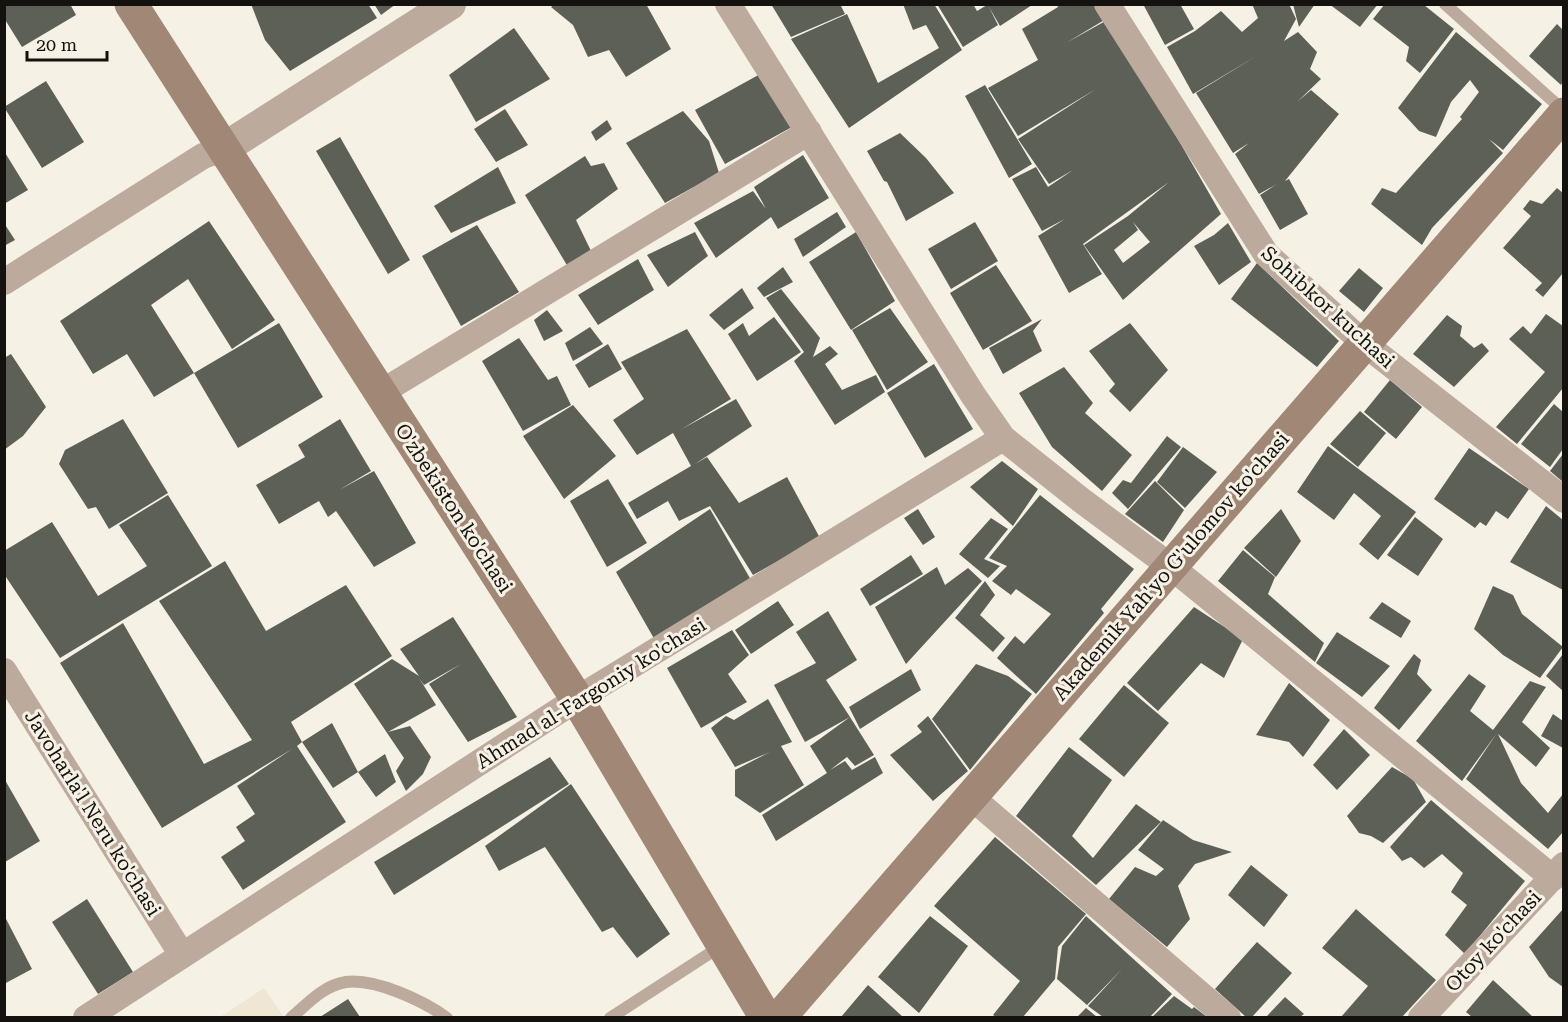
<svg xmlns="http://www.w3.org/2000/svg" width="1568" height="1022" viewBox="0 0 1568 1022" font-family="'Roboto Serif',serif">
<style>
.built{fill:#efe7d4}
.building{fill:#5d6056;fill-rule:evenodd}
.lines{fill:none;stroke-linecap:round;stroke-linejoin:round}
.service{stroke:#bcaa9d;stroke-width:12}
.minor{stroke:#bcaa9d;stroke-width:26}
.tertiary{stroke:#bcaa9d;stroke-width:32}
.secondary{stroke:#a18775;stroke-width:33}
.labels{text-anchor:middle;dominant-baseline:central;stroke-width:6;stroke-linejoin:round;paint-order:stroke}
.street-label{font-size:20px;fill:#14120e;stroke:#f6f1e5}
</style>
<rect width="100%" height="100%" fill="#f6f1e5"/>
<path class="built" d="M264,988L284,1017H220Z"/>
<path class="building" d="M4,4H70L76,15L22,47L4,18Z
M251,4H368L377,18L290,71L265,40Z
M374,4H396L381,15Z
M555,4H646L671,49L626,77L609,50L588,57L573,25L551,7Z
M771,4H840L845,14L791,37Z
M903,4H934L962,50L849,128L791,39L847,14L878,83L939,48L926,25L913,30Z
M937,4H973L977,11L987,5H1032L1000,26L989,7L998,25L963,47Z
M1057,4H1097L1106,19L1066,43L1109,19L1221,214L1123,300L1084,245L1128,216L1169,182L1083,244L1102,274L1069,293L1038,236L1065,219L1042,231L1012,179L1036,167L1048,187L1073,170L1049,184L1018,139L1096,89L1018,136L988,88L1038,60L1022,29L1058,7ZM1133,222L1150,242L1123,263L1114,250L1138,230Z
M1143,4H1180L1194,29L1165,45Z
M1252,4H1289L1296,19L1284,41L1298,32L1317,52L1310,69L1321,79L1297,102L1311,90L1339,114L1285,181L1289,179L1308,214L1280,230L1260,195L1277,184L1259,194L1235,154L1249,143L1233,153L1196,93L1258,55L1193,94L1167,47L1195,31L1221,11L1242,32L1258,18Z
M1293,4H1315L1299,27L1296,16Z
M1329,4H1378L1360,27Z
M1384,5H1424L1454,29L1420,73L1406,61L1409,47L1373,19Z
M1557,24L1563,30V81L1561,85L1529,56Z
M514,28L550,79L476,122L449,75Z
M1456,32L1542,104L1503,150L1489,139L1503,153L1432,228L1422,245L1371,204L1382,188L1396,193L1462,119L1460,117L1479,92L1470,80L1451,102L1436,137L1419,131L1398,108Z
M762,73L792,127L725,164L695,110Z
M46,81L84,142L42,168L4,107Z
M985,85L1032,164L1009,178L965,96Z
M505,109L528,145L496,162L474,129Z
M683,111L709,141L719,173L665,203L626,143Z
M607,120L612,129L596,141L591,132Z
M900,133L926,158L954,193L906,221L887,182L884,181L867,151Z
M340,137L410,260L388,274L316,151Z
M4,151L28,190L4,204Z
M803,155L829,198L778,229L771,217L716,258L694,223L753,191L766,209L754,187Z
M585,156L591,166L604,163L618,189L576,220L593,255L571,272L525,195Z
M498,167L516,203L451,233L434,206Z
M1557,188L1563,193V273L1543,297L1535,290L1542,283L1503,248L1531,216L1523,209L1530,200L1542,204Z
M837,212L846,227L803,257L794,239Z
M209,221L275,320L232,349L188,279L151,305L194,373L154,397L127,354L93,374L60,321Z
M975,222L998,261L951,289L928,249Z
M4,223L15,240L4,246Z
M1228,223L1251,262L1219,285L1194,246L1214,235Z
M477,225L519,292L461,326L422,256Z
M695,232L708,256L668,287L647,255Z
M856,232L895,301L851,330L809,262Z
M638,259L654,290L598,325L578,295Z
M1257,263L1339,341L1317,367L1231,299Z
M996,265L1032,321L983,350L950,293Z
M783,267L793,282L764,297L757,288Z
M1359,268L1383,288L1364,312L1339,291Z
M742,288L754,308L724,330L709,315Z
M781,289L820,338L813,357L830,346L838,354L825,364L842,390L876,375L885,392L835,425L794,361L804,352L766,298Z
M890,308L928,362L887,390L852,330Z
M547,310L563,331L544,341L534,320Z
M1546,314L1563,326V388L1517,444L1496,427L1545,372L1509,339L1523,326L1531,334Z
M1447,315L1462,326L1460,336L1474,348L1482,343L1489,351L1454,387L1413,354Z
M774,317L801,352L757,381L728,334L743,323L749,336Z
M1042,319L1033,331L1042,351L1003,374L989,348Z
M279,323L323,397L238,448L194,373Z
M1130,323L1168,370L1130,412L1109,391L1115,384L1089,351Z
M590,327L603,344L573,361L565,343Z
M687,329L731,399L682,429L736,399L752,426L695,464L707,457L739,503L787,477L820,538L753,575L710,506L679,521L668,501L637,519L628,503L691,466L673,433L637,455L613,420L644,399L621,362Z
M519,338L548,380L557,376L571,405L523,431L482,361Z
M608,344L622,369L589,388L575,365Z
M11,354L46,407L23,436L4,450V358Z
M934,364L973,429L925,458L887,393Z
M1064,367L1093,403L1085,413L1132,455L1102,491L1052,447L1019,393Z
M1390,380L1422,407L1396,439L1364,412Z
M1554,404L1563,412V449L1550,467L1521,444Z
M573,405L616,456L564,499L523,436Z
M1360,411L1386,433L1358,467L1330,444Z
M123,419L168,493L109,529L96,507L88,509L59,464L65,450Z
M340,419L371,471L339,490L374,471L416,543L374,567L336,511L328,517L319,501L279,524L256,485L305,457L298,445Z
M1167,436L1181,447L1128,509L1112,493L1123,480L1131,483Z
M1328,446L1416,512L1378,560L1359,544L1381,516L1354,493L1334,520L1297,492Z
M1183,447L1217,472L1185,508L1157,482Z
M1469,448L1529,489L1508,519L1496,511L1486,526L1480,522L1475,528L1434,499Z
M1563,454V482L1550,471Z
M1002,461L1038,489L1013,526L970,487Z
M608,479L647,543L607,567L570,501Z
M1155,481L1184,510L1163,542L1125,514Z
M168,495L212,566L60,658L4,574V551L52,522L98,596L147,566L119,525Z
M1040,495L1134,569L1101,609L1104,613L1036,694L997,658L1015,636L1024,644L1051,614L1016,589L1011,595L992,581L1007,566L989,558Z
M1546,506L1563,520V590L1510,562Z
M710,509L751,580L656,642L616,572Z
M918,509L935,537L923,545L904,518Z
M1281,509L1301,541L1276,577L1244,548Z
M1415,517L1443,539L1418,576L1387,555Z
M991,518L1008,529L984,559L1000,566L988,578L959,554Z
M1243,550L1275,577L1268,594L1324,643L1315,662L1218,581Z
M911,555L923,574L870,606L860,589Z
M225,561L266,631L346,585L392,656L291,722L302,742L332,723L358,772L385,754L396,782L376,797L358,772L333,788L302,742L297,746L346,822L243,890L221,857L245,841L236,827L255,814L237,786L292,749L162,828L60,663L123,623L204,764L252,740L159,601Z
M937,567L945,585L968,568L982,581L906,664L875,607Z
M985,581L995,595L980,615L1005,638L993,652L955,618Z
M1493,586L1513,595L1522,614L1563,647L1540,678L1503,655L1474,629Z
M778,601L794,625L751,654L735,630Z
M1382,602L1411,621L1401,638L1369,618Z
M1194,607L1243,639L1224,678L1201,663L1158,711L1127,683Z
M828,611L857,660L826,680L850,717L805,742L774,685L816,663L796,632Z
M453,617L517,717L468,742L429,684L461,664L424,685L419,678L436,705L388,732L410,726L431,757L423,774L406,791L396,771L404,758L354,684L392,659L419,676L400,649Z
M732,630L749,655L728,674L747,702L701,728L667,668Z
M1337,632L1390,666L1362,697L1316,663Z
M1414,654L1421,660L1417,674L1432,690L1399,730L1374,708Z
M1563,654V691L1546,676Z
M976,664L1008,676L1032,694L970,770L932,719Z
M911,669L921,690L860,729L849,707Z
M1469,674L1486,686L1470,711L1493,730L1530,681L1546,687L1522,722L1550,748L1536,767L1498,734L1521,783L1548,813L1563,794V832L1548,849L1466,779L1497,733L1462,781L1416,741Z
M1289,683L1330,720L1303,757L1289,742L1256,735Z
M1124,685L1169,723L1124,777L1079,739Z
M768,699L792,742L781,746L804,785L760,813L735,796V770L770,752L735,767L711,728L726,716L734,720Z
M1553,714L1563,721V748L1541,736Z
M928,716L968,771L933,801L890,755L922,732L917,726Z
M850,717L874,755L855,766L847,757L830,770L845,761L852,770L875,757L883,773L776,841L762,815L827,773L810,746Z
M1344,729L1370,755L1337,790L1313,765Z
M1069,747L1112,780L1072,836L1093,858L1136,804L1161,822L1096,885L1016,816Z
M550,757L569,784L394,895L374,862Z
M1392,767L1413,779L1426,802L1383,843L1371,836L1359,833L1347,816Z
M5,780L40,841L5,862Z
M571,784L670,934L637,958L613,927L602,932L545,847L499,871L485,846Z
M1431,800L1525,881L1465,954L1445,935L1467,905L1451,892L1463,873L1442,854L1424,868L1411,857L1402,861L1390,847Z
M1163,820L1193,840L1232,852L1195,864L1178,886L1190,919L1167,947L1109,899L1135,867L1156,876L1164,869L1138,850Z
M995,837L1086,914L1058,947L1055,979L1023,1017H996L993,1015L1020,981L934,906Z
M1251,865L1288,895L1264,927L1228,895Z
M87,899L133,972L98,994L52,922Z
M1356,909L1436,980L1402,1017H1341L1368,986L1322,948Z
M1563,909V987L1549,977L1529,947Z
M4,915L32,969L4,984Z
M930,916L968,946L919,1013L878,977Z
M1086,916L1172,994L1150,1017H1103L1088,1006L1122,969L1087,1005L1057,979L1062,946Z
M1257,942L1292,973L1252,1017H1246L1215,989Z
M1493,980L1533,1017H1472L1466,1012Z
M868,985L903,1017H841Z
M1174,996L1192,1009L1194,1007L1207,1017H1152Z
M1285,997L1304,1014L1300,1017H1266Z
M348,999L360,1017H320Z
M1086,1008L1097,1017H1077Z"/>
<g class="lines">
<path class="service" d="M1445,4L1564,111
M291,1018C307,1004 324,985 346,982C375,978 424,1001 447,1018
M610,1018L721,946"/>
<path class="minor" d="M728,4L973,395L1003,438L1081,500L1170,566L1553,878
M1107,4L1266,254L1366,345L1564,500
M4,282L203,156L223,149
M380,393L809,132
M4,671L182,955
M970,796L1228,1018
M86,1018L577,699L1003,438
M1421,1018L1564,865"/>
<path class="tertiary" d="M223,149L450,4"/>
<path class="secondary" d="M131,4L577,699L766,1018
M779,1018C1039,715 1304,417 1564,114"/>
</g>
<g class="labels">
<g class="street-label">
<text transform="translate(1328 307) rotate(42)">Sohibkor kuchasi</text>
<text transform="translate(454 508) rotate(57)">O'zbekiston ko'chasi</text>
<text transform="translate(1171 566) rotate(-49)">Akademik Yah'yo G'ulomov ko'chasi</text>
<text transform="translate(591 693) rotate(-32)">Ahmad al-Fargoniy ko'chasi</text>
<text transform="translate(93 813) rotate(58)">Javoharla'l Neru ko'chasi</text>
<text transform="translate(1493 941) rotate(-47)">Otoy ko'chasi</text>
</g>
</g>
<rect width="1568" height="1022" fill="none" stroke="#14120e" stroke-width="12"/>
<path d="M27 51v9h80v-9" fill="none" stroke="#14120e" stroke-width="3"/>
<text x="36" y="51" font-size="18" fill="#14120e" stroke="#f6f1e5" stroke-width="4.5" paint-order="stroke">20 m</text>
</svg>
